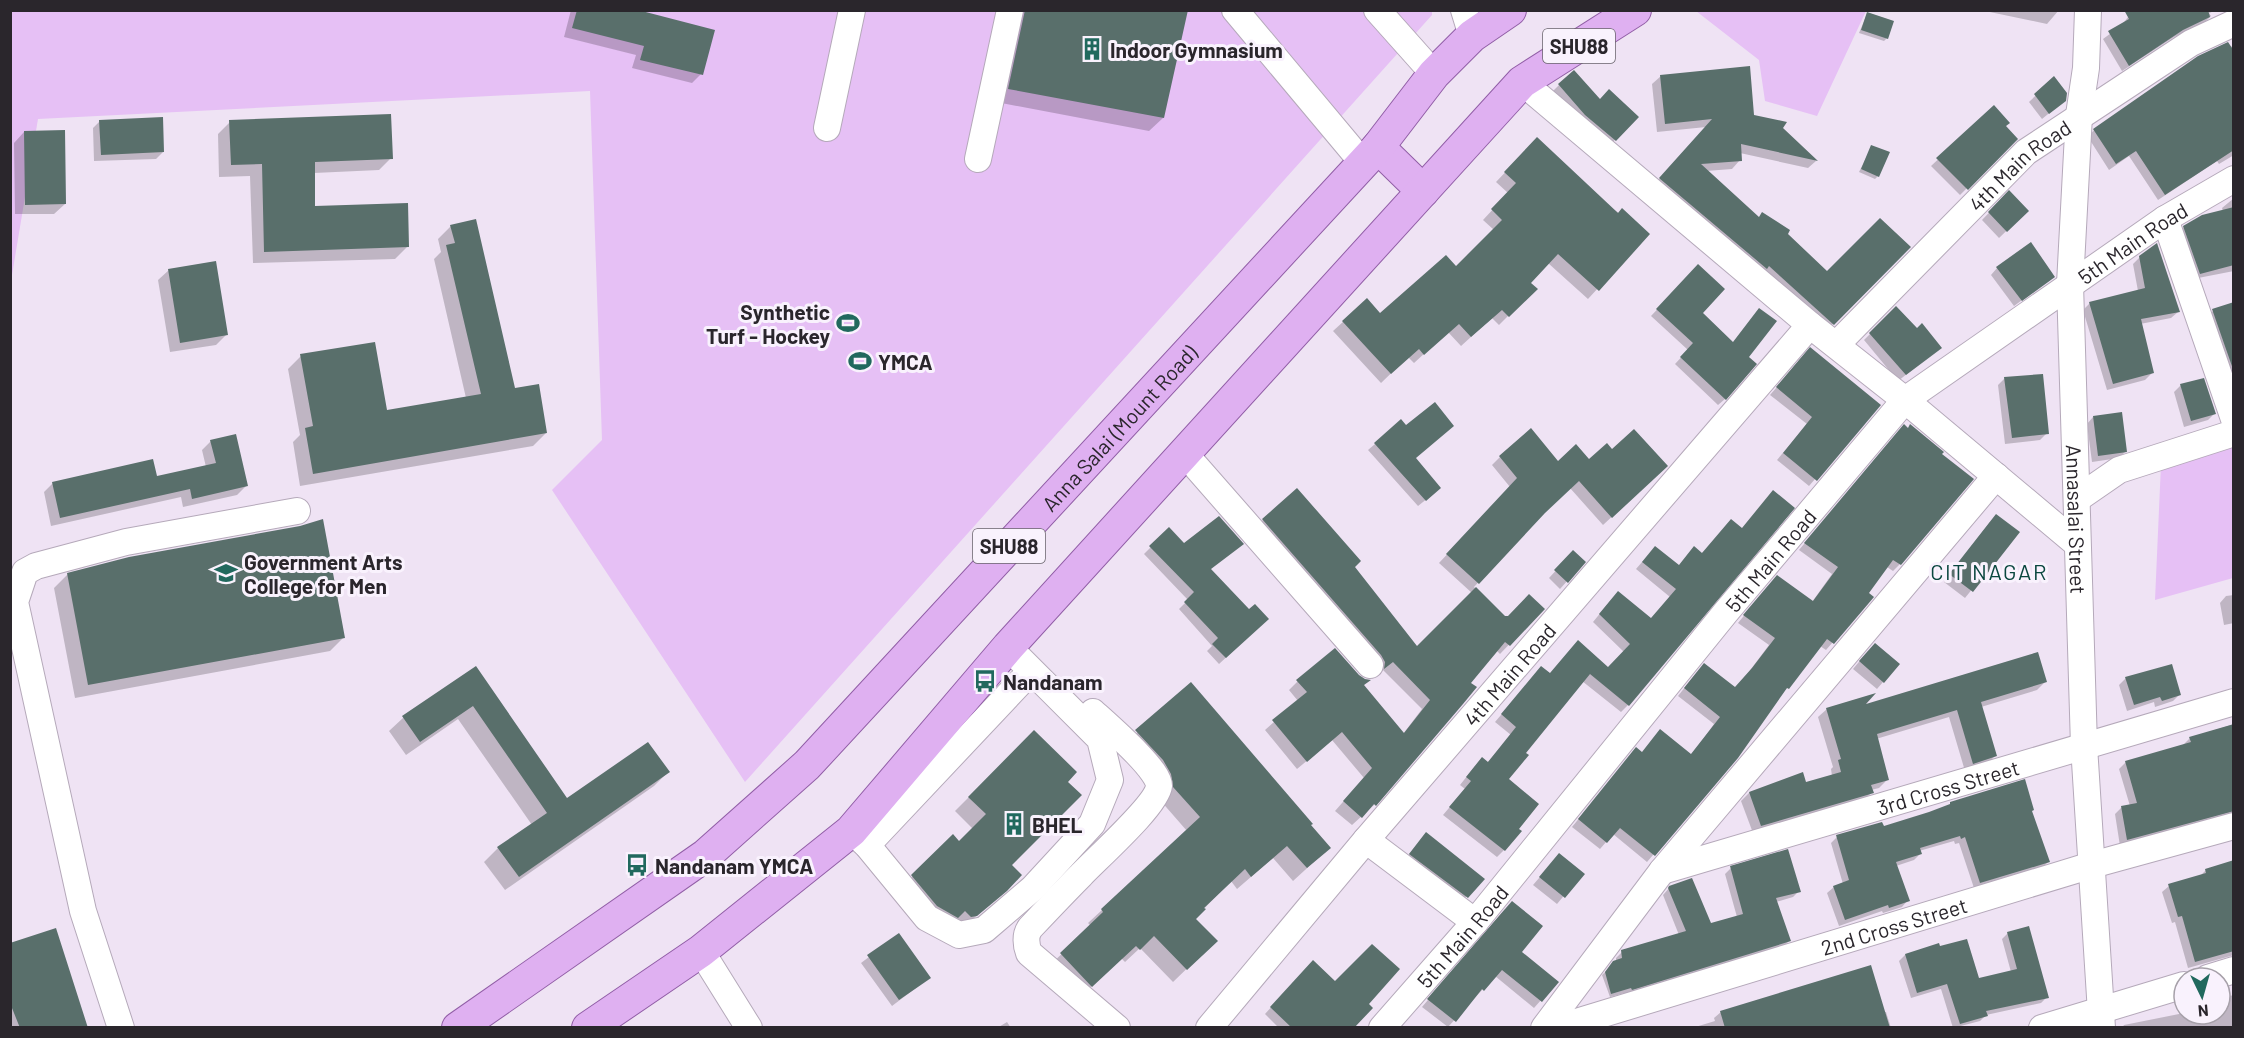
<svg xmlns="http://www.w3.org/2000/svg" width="2244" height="1038" viewBox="0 0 2244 1038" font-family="Barlow,sans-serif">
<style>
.green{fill:#e6c0f5}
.shadow{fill:#0003}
.building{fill:#596f6b}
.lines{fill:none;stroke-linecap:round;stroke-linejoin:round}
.minor-casing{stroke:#b5a9ba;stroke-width:28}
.major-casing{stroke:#915ea6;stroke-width:34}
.minor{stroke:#fff;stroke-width:26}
.major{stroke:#dfb0f1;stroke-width:32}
.labels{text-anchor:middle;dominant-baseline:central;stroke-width:6;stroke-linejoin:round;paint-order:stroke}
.shield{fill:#f9f2fd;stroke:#68636b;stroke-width:1.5}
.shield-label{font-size:20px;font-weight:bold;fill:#2a262c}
.poi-label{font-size:21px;font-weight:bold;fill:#2a262c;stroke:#f9f2fd;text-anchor:start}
.street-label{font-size:21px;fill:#2a262c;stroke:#f9f2fd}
.neighbourhood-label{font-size:22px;letter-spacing:1.5px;fill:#0a473f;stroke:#f9f2fd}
</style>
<rect width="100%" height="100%" fill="#efe3f4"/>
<path class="green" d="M11,11H1432V15L745,782L552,490L602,440L590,91L38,119L11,281Z
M1696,11H1866L1817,116L1765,101L1759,60Z
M2233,445V578L2155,600L2161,464Z"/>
<path class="shadow" d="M571,10H631L701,74L692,83L632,68L636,55L564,37Z
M1003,10H1179L1163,118L1149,131L996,102Z
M2059,10L2047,24L1985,11V10Z
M2128,10H2217L2209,13L2211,16L2204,23L2174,37L2122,71L2103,39L2122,25L2128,17Z
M1867,14L1887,38L1884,41L1859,33Z
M2234,45V155L2219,164L2217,161L2158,200L2129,156L2109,170L2088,137L2094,130Z
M1661,76L1781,128L1816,161L1808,168L1740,153V160L1732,169L1706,171L1758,218L1786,235L1827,273L1909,247L1825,332L1652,187L1706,127L1657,132L1652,84Z
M2054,78L2064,101L2042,119L2029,102Z
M1559,85L1600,101L1637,117L1608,147L1552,92Z
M1994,107L2004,127L2016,139L1960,195L1931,166Z
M100,121L163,152L156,159L94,161L93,128Z
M230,122L391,158L379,170L314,173V207L407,247L395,259L253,263L250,176L219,177L218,134Z
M24,132L65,204L54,214H15L14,143Z
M1872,146L1878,176L1875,179L1859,172Z
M1528,148L1648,234L1588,299L1548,263L1529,283L1535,289L1499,325L1492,318L1461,346L1448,332L1414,363L1408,357L1381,383L1333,331L1367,300L1380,315L1456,268L1494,230L1483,220L1508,193L1496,182Z
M2009,192L2027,211L1999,238L1982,220Z
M2234,198V271L2193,279L2177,234L2184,227L2223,211L2222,208Z
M451,226L514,390L546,433L533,446L300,486L293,442L300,435L288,369L301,356L386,412L466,398L434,259L441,252L438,239Z
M2140,257L2178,312L2171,318L2140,324L2152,373L2145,380L2107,390L2083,310L2090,303L2138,291L2133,264Z
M1698,266L1701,313L1747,357L1725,399L1718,405L1675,364L1688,350L1651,316Z
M1997,268L2053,277L2014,306L1991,275Z
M169,270L226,335L216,345L170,352L158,280Z
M2234,304V396L2206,317L2213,311Z
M1896,308L1917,330L1940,348L1898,381L1864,340Z
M1804,356L1879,405L1809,486L1777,460L1807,424L1770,395Z
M2005,378L2047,433L2040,440L2005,444L1998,385Z
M2181,385L2215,413L2208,420L2184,427L2174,392Z
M2093,417L2126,451L2119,458L2092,462L2087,424Z
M1897,433L1940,455L1972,479L1900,564L1893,571L1887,567L1867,594L1872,597L1826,650L1820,646L1781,695L1737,757L1647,862L1613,834L1600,849L1572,827L1630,756L1641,753L1691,756L1714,724L1678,696L1697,672L1735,689L1745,677L1769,645L1738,623L1770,584L1812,602L1832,574L1799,550Z
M211,441L246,486L237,495L183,507L181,497L51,526L44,492L53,483L156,478L206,467L202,450Z
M1375,444L1415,458L1433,494L1418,506L1368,450Z
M1612,451L1658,474L1603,525L1570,488L1541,515L1474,587L1504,617L1543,609L1500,654L1496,650L1469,683L1475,687L1374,805L1352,825L1335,811L1364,778L1332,740L1297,769L1265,730L1298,701L1289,690L1298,681L1362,686L1403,734L1422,709L1383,670L1376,675L1254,528L1263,520L1353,568L1417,648L1472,593L1439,563L1510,487L1492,465L1500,457L1558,463L1589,461Z
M1990,522L2018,532L1965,598L1944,582Z
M1169,529L1210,569L1260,626L1219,664L1207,651L1212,646L1179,609L1188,600L1144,554Z
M1742,529L1628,705L1621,712L1582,681L1524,753L1507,779L1517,829L1504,850L1497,857L1443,815L1465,789L1460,785L1475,766L1487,763L1511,735L1495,722L1541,668L1550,675L1607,669L1624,652L1593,622L1611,600L1651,620L1670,597L1636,569L1648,555L1678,567Z
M1573,552L1584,562L1560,589L1549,578Z
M68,574L344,637L330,651L75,698L54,588Z
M2234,595V623L2224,625L2220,603L2226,596Z
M1868,651L1883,682L1877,689L1853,669Z
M476,668L567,800L668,772L654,786L505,890L484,862L498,848L532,825L458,719L406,755L389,731L403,718Z
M2126,678L2180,694L2173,701L2155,707L2154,702L2127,711L2119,685Z
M2045,682L2037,690L1981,707L1995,756L1987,764L1965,771L1949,717L1876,739L1887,780L1879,788L1871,790L1872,792L1864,800L1753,833L1741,801L1749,793L1802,774L1805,783L1832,776L1831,769L1833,767L1818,717L1827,709L1862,707Z
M1191,685L1329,848L1293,881L1273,858L1237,889L1231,881L1194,919L1202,954L1173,982L1140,948L1125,962L1121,958L1078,999L1048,967L1091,926L1088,923L1102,910L1187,831L1160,800L1123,745Z
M2234,724V820L2120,846L2115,814L2121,808L2130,806L2119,769L2126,762L2183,745L2190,738Z
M1034,732L1066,782L1010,865L1006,889L962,929L899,890L953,836L959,843L973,829L955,811Z
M2031,811L2048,862L2042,868L1974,888L1959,843L1955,844L1954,841L1919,851L1920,854L1914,860L1896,866L1908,900L1902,907L1883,913L1882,911L1839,926L1827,893L1834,887L1843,884L1831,843L1837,837L1883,828Z
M1426,834L1483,879L1456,907L1400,865Z
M1559,855L1582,874L1557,904L1533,885Z
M2234,867V955L2188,968L2175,922L2172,923L2162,892L2169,886L2199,877L2206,870Z
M1731,868L1799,891L1793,897L1776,902L1789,941L1783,947L1626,995L1625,993L1610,997L1602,975L1616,962V958L1622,952L1679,935L1663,895L1670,887L1710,925L1737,917L1725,874Z
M1505,909L1520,953L1557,982L1534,1008L1495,976L1448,1027L1422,1007Z
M2008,933L2047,997L2041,1003L1986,1015L1980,1021L1953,1028L1941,989L1911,998L1899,961L1905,955L1939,948L1978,980L2011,972L2002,939Z
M898,935L929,978L892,1006L861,963Z
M10,944L87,1028H10Z
M1306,969L1335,983L1367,1004L1352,1028H1279L1265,1014Z
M2234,995V1028H2122L2124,1025L2184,1013L2220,1014V998Z
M1721,1012H1886L1891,1028H1692L1715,1021L1714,1018Z
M1007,1022L1011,1028H997Z"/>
<path class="building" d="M577,10H638L715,30L703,75L640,60L644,46L572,28Z
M1025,10H1188L1164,118L1008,89Z
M2124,10H2208L2210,17L2183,30L2129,66L2108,31L2129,19Z
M1867,12L1894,21L1888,39L1861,30Z
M2228,42L2234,51V150L2165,195L2136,151L2116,164L2093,129L2198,56Z
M1750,66L1754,115L1787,122L1783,128L1818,161L1741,144L1742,161L1701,164L1759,217L1762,212L1790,230L1788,234L1827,271L1880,218L1911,247L1834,325L1769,266L1767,269L1659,178L1712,119L1665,124L1660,75Z
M1574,70L1600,99L1609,89L1639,117L1616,141L1585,115L1558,84Z
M2054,76L2067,93L2066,101L2049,114L2034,94Z
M1994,105L2010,123L2006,126L2018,139L1968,190L1936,158Z
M391,114L393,159L315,162V206L408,203L409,247L264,252L262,164L231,165L229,120Z
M163,117L164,152L101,155L99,120Z
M65,130L66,204L25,205L24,131Z
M1537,137L1618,213L1622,208L1650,234L1599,291L1558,254L1531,283L1538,289L1509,317L1502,310L1471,337L1459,324L1424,355L1419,349L1391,374L1342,321L1367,298L1380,313L1446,255L1456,266L1502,220L1491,209L1516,183L1504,172Z
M1871,145L1890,152L1879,177L1861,169Z
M2009,190L2029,211L2007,232L1988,212Z
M2234,207V265L2200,274L2183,226L2202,215Z
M476,219L515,388L539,384L547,433L313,474L305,428L313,426L300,354L375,342L387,410L481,394L446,245L455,243L450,225Z
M2031,242L2055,277L2022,301L1996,267Z
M2157,243L2180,312L2141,319L2154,373L2113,384L2089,302L2145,288L2139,256Z
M216,261L228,335L180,343L168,269Z
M1698,264L1725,289L1703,313L1733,342L1759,308L1777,321L1749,357L1757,364L1726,400L1680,357L1693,343L1656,309Z
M2234,302V372L2212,309Z
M1896,306L1917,328L1922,323L1942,348L1906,375L1869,333Z
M1810,347L1881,405L1817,481L1783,453L1812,417L1776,387Z
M2043,374L2049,434L2012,438L2004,377Z
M2204,378L2216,414L2191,421L2180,384Z
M1435,402L1454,426L1416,458L1441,488L1426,501L1374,443L1401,419L1406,425Z
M2122,412L2127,452L2098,456L2093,416Z
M1904,424L1908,428L1910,424L1944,452L1942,454L1974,479L1901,565L1893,560L1869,593L1874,597L1834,644L1827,639L1789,689L1787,688L1738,758L1655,856L1620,828L1607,843L1578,819L1636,747L1642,752L1660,729L1691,754L1720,717L1684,688L1704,663L1735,687L1752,668L1775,638L1743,615L1777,575L1813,601L1838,567L1804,543Z
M1531,428L1558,461L1576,444L1589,459L1607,443L1612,449L1634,429L1668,466L1612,518L1579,481L1545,513L1479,584L1446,554L1517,478L1499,456Z
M236,434L248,486L192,499L190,489L60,518L52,482L153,459L157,476L216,463L210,440Z
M1297,488L1361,561L1355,567L1417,646L1476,587L1505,616H1508L1529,594L1545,609L1510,646L1505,642L1471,683L1477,687L1463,704L1376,806L1374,804L1362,818L1343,801L1372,768L1342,732L1307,762L1272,720L1307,692L1296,680L1335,648L1359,675L1365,679L1371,680L1364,685L1404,733L1430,700L1393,662L1384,669L1385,662L1381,655L1262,519Z
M1773,490L1795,508L1629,706L1590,674L1526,753L1529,755L1509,779L1539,804L1519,829L1522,831L1505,851L1449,807L1471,781L1466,777L1482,757L1488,762L1516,727L1501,714L1541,666L1550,673L1578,640L1608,667L1630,644L1599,614L1618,591L1651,618L1676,589L1642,562L1655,546L1679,565L1694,546L1702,553L1731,519L1742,528Z
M1996,514L2020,532L1973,592L1949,574Z
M1219,516L1244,544L1211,569L1249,609L1255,604L1269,619L1226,658L1212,644L1218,638L1184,602L1194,592L1149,546L1169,527L1184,543Z
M323,519L345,638L88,685L67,573L129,557L300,526Z
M1573,550L1586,562L1568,583L1554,570Z
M1875,643L1900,664L1884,683L1859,661Z
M2038,652L2047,682L1981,702L1997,756L1973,764L1957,710L1877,734L1889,780L1871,785L1874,793L1761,826L1749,792L1803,772L1806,782L1841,772L1838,760L1841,759L1826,708L1876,693L1866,704Z
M2172,664L2181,695L2162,701L2160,697L2134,705L2125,677Z
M476,666L567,798L648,742L670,772L519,877L497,847L547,813L473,706L420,742L402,716Z
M1191,682L1313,824L1311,825L1331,848L1307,868L1287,846L1251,877L1245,869L1204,908L1206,909L1196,919L1218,941L1187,970L1154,936L1140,950L1136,946L1092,987L1060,953L1103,912L1101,909L1200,817L1173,787L1171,774L1163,760L1135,730Z
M2234,724V811L2127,840L2121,806L2137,803L2125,761L2191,742L2189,737Z
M1034,730L1077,772L1068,782L1082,795L1012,865L1022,875L1007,891L977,916L971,917L965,911L958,918L937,906L911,875L953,834L959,841L986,814L968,797Z
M2025,779L2034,810L2032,811L2050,862L1980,883L1965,837L1961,839L1960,836L1920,848L1922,854L1896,862L1910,901L1889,908L1888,905L1845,920L1833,886L1849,880L1836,835L1882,822L1884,826L1929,812L1950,804V802Z
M1426,832L1485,879L1468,898L1409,854Z
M1788,849L1801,892L1776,898L1791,941L1632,990L1631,988L1611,994L1605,972L1613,961L1622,958L1621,950L1686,931L1668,888L1669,886L1692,878L1711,923L1743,914L1730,866Z
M1559,853L1585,874L1565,898L1539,877Z
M2234,860V951L2195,962L2182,916L2178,917L2168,884L2206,873L2205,869Z
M1512,901L1543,926L1522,952L1559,982L1542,1002L1502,970L1484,991L1482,989L1456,1022L1427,999Z
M2029,926L2049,998L1986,1011L1988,1016L1960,1024L1947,984L1917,993L1905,954L1939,943L1940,946L1967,939L1979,978L2017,969L2007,932Z
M56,928L88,1028H20L10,1003V943Z
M899,933L931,978L899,1000L867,955Z
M1372,944L1400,969L1369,1004L1373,1008L1354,1028H1292L1270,1007L1313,960L1335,981Z
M1871,965L1890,1028H1725L1720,1011Z"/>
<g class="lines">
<g class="minor-casing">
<g id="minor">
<path d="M1235,10L1363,163"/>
<path d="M1377,10L1434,74"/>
<path d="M1464,10L1472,36"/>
<path id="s1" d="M2088,10L2086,68L2079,115L2070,284L2084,746L2102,1028"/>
<path d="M1522,82L1810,325L1905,400L2077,544"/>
<path d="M827,128L852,10"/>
<path d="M978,159L1010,10"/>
<path d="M2165,219L2234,419"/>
<path id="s2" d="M1837,344L2026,152L2191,43L2234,23"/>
<path d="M1185,454L1370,665"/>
<path d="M2077,499L2119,470L2234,433"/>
<path d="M1093,712C1106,724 1160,770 1159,786C1157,805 1096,859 1081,875C1064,892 1047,910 1030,928C1025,935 1026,945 1029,953L1117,1028"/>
<path d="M851,831L867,845L927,918L959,935L984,930L1033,888L1092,824L1110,780L1100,739L1008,647"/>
<path d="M1366,840L1475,922"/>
<path d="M867,845L1031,671"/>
<path id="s3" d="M1662,871L2234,702"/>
<path d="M701,951L749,1028"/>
<path d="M2208,978L2234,970"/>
<path d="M121,1028L83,911L15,602L25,572L36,566L126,542L297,511"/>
<path id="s4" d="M1209,1028L1366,840L1810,325"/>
<path id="s5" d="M1382,1028L1475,922L1726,612L1905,400L2165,219L2234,179"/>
<path d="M1544,1028L1662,871L1996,476"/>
<path id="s6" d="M1557,1028L2092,865L2234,826"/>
<path d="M2042,1028L2184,985"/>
</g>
</g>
<g class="major-casing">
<g id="major">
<path d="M1378,147L1423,191"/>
<path id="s7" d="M458,1028L706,855L807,765L1378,147L1434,74L1472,36L1510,10"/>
<path d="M588,1028L701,951L851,831L1008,647L1522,82L1635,10"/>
</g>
</g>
<use href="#minor" class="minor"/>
<use href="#major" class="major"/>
</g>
<defs>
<g id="building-bare" transform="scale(1.8)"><path d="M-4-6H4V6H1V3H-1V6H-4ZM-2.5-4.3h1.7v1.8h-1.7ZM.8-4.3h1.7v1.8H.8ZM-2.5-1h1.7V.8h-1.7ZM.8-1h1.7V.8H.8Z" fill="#21695e" stroke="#f9f2fd" stroke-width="2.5" paint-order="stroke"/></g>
<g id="stadium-bare" transform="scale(1.8)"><path d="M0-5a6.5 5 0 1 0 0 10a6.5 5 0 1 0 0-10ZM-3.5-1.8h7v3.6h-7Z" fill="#21695e" stroke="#f9f2fd" stroke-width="2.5" paint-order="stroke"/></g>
<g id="university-bare" transform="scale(1.8)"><path d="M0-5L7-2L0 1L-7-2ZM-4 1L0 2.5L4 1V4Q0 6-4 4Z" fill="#21695e" stroke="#f9f2fd" stroke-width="2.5" paint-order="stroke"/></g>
<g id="bus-bare" transform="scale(1.8)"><path d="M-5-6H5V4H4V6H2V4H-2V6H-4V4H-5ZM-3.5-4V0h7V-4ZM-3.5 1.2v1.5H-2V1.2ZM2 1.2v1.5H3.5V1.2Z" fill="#21695e" stroke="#f9f2fd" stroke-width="2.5" paint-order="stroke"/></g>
</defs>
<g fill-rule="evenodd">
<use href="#building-bare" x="1092" y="49"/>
<use href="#stadium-bare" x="848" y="323"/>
<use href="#stadium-bare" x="860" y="361"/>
<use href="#university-bare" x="226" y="573"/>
<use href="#bus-bare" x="985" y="681"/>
<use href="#building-bare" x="1014" y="824"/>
<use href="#bus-bare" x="637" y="865"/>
</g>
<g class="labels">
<g class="shield">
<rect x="1543" y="29" width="72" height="34" rx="4.5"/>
<rect x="973" y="529" width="72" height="34" rx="4.5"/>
</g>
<g class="shield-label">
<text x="1579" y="46">SHU88</text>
<text x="1009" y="546">SHU88</text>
</g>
<g class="poi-label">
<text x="1110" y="49">Indoor Gymnasium</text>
<text x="830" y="311" text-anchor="end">Synthetic<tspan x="830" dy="24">Turf - Hockey</tspan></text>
<text x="878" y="361">YMCA</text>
<text x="244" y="561">Government Arts<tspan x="244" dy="24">College for Men</tspan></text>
<text x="1003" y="681">Nandanam</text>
<text x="1032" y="824">BHEL</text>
<text x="655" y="865">Nandanam YMCA</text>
</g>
<g class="street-label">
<text stroke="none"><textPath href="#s2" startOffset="256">4th Main Road</textPath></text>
<text stroke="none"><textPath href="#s5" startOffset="1094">5th Main Road</textPath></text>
<text stroke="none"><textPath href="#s7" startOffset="897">Anna Salai (Mount Road)</textPath></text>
<text stroke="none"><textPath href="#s1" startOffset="510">Annasalai Street</textPath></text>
<text stroke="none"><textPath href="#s5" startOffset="608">5th Main Road</textPath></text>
<text stroke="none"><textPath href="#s4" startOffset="464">4th Main Road</textPath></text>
<text stroke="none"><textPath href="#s3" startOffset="298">3rd Cross Street</textPath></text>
<text stroke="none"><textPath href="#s6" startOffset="352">2nd Cross Street</textPath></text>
<text stroke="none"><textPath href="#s5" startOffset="122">5th Main Road</textPath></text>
</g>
<g class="neighbourhood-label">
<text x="1989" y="571">CIT NAGAR</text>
</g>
</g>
<rect width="2244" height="1038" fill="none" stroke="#2a262c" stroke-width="24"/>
<g transform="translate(2202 996) rotate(175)"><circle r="28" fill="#f9f2fd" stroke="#a6a0a9" stroke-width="1.5"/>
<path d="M0-4.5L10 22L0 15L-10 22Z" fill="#21695e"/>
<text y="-9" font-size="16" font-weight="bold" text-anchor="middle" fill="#2a262c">N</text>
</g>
</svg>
